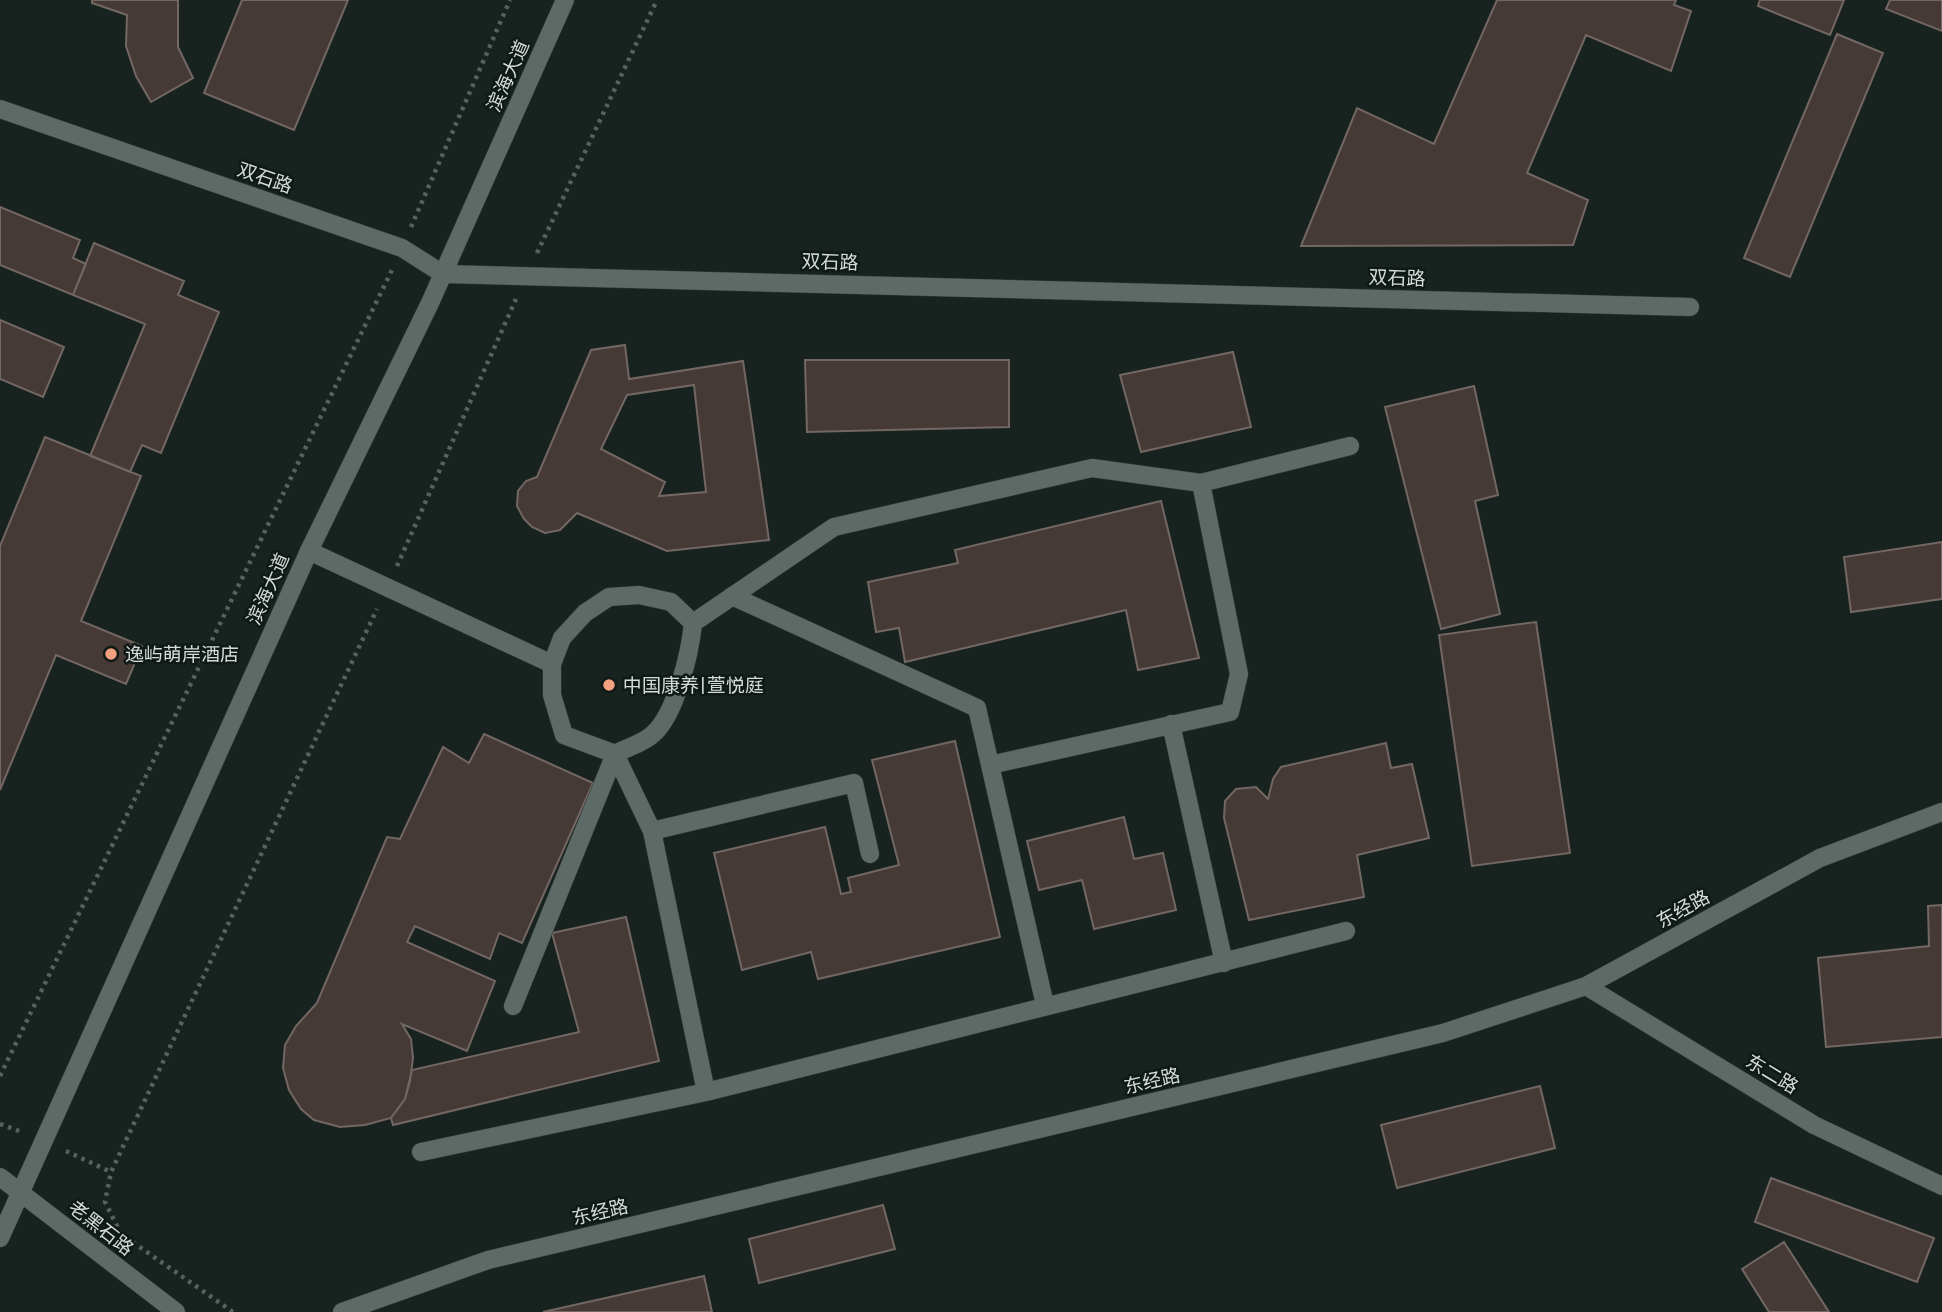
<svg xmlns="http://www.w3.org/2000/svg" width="1942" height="1312" viewBox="0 0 1942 1312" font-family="'Fira Sans','Noto Sans SC',sans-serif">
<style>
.building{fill:#453a36;stroke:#736763;stroke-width:2;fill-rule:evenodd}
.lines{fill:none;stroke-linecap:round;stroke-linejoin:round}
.service-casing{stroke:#363e3b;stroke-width:19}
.minor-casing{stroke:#363e3b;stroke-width:19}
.tertiary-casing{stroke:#363e3b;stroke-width:19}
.secondary-casing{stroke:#363e3b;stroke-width:19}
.path{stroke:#58615e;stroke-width:4.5;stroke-dasharray:3.5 5;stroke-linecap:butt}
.service{stroke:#5d6a66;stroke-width:18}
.minor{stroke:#5d6a66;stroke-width:18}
.tertiary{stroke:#5d6a66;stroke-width:18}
.secondary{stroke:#5d6a66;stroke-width:18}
.poi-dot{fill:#f2a080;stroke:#0f1a17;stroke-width:2.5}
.labels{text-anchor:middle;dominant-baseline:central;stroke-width:5;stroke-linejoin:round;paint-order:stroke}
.street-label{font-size:19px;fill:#d4dbd8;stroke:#0f1a17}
.poi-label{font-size:19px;fill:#d4dbd8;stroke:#0f1a17;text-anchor:start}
</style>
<rect width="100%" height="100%" fill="#182320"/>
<path class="building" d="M92,0H178V47L193,78L151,102L136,76L126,46L127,15L92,3Z
M242,0H348L294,130L204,93Z
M1497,0H1676L1674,5L1691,11L1671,71L1586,35L1527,173L1588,200L1573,245L1301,246L1357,108L1434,144Z
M1760,0H1844L1830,35L1758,6Z
M1890,0H1942V31L1886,9Z
M1837,34L1883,53L1790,277L1744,258Z
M0,207L80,240L73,258L86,264L73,295L0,265Z
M94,243L184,281L178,295L219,312L161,453L142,445L130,472L90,456L145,324L73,295Z
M0,320L64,347L43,397L0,379Z
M625,345L629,379L743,361L769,540L667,551L577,513L560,530L545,533L532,527L524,519L517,506L518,491L526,481L537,477L591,350ZM694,385L706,492L659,496L665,482L601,449L627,395Z
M1233,352L1251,427L1141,452L1120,375Z
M805,360H1009V427L807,432Z
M1474,386L1498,495L1475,501L1500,614L1441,629L1385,407Z
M45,437L141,476L81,621L142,646L126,684L56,655L0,790V546Z
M1161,501L1199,658L1138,670L1126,610L905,662L899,628L876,632L868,582L958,563L955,550Z
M1942,542V599L1851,612L1844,557Z
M1536,622L1570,853L1472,866L1439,635Z
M484,734L593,783L522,943L499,933L490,959L415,926L407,942L495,981L467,1051L402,1024L411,1039L413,1058L410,1081L405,1099L391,1118L365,1125L340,1127L314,1120L301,1109L289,1090L283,1068L285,1045L296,1026L317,1003L387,837L400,839L443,747L469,763Z
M955,741L1000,937L818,979L811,952L742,970L714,853L825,827L841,894L851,892L848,878L899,865L872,760Z
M1386,743L1391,768L1412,764L1429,838L1357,855L1364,897L1249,920L1224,818L1225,801L1236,789L1256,787L1268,799L1273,779L1281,767Z
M1124,817L1134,859L1163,853L1176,910L1094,929L1082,880L1039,890L1027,841Z
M1942,905V1037L1826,1047L1818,958L1929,946L1928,906Z
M626,917L659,1061L393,1125L391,1118L405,1099L412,1070L579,1032L552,933Z
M1540,1086L1555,1148L1397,1188L1381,1125Z
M1771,1178L1934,1238L1917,1282L1755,1222Z
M883,1205L895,1249L759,1283L749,1239Z
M1784,1242L1829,1312H1769L1742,1269Z
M704,1276L712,1312H543Z"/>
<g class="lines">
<g class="service-casing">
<path id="service" d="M309,551L552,664
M639,595L671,602L693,623C690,653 676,714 653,734C644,743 626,748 615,754L564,735L552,695V664L562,638L585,613L609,597Z
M732,596L977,708L1045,1005
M693,623L834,527L1092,468L1201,483L1350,446
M1171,724L1224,963
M615,754L652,831L706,1092
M990,765L1230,712L1239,674L1201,483
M652,831L854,783L870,854
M513,1006L615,754
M421,1152L706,1092L1346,931"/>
</g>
<g class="minor-casing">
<path id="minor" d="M0,109L402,248L443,274L1690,307"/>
</g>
<g class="tertiary-casing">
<path id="tertiary" d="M1586,986L1814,1125L1942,1186"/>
</g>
<g class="secondary-casing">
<path id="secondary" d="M0,1177L176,1312
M0,1238L309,551L430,303L565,0
M342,1312L488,1260L1443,1033L1586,986L1820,858L1942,812"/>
</g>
<path class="path" d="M411,227L510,0
M537,253L657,0
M397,566L516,299
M0,1076L392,270
M0,1124L22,1132
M66,1151L111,1172
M233,1312L121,1234L105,1202L111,1172L377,609"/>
<use href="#service" class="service"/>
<use href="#minor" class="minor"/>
<use href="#tertiary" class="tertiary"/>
<use href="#secondary" class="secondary"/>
</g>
<g class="poi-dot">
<circle cx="111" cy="654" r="7"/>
<circle cx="609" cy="685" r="7"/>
</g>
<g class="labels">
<g class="street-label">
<text transform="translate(508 76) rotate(-66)">滨海大道</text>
<text transform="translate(265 178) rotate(19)">双石路</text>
<text transform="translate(830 262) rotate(2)">双石路</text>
<text transform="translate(1397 278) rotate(2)">双石路</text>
<text transform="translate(268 589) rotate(-66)">滨海大道</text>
<text transform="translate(1683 909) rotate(-29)">东经路</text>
<text transform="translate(1772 1074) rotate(31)">东二路</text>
<text transform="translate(1152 1081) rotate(-13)">东经路</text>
<text transform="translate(600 1212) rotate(-13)">东经路</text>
<text transform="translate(101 1228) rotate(38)">老黑石路</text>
</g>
<g class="poi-label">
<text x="125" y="654">逸屿萌岸酒店</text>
<text x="623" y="685">中国康养|萱悦庭</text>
</g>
</g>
</svg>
